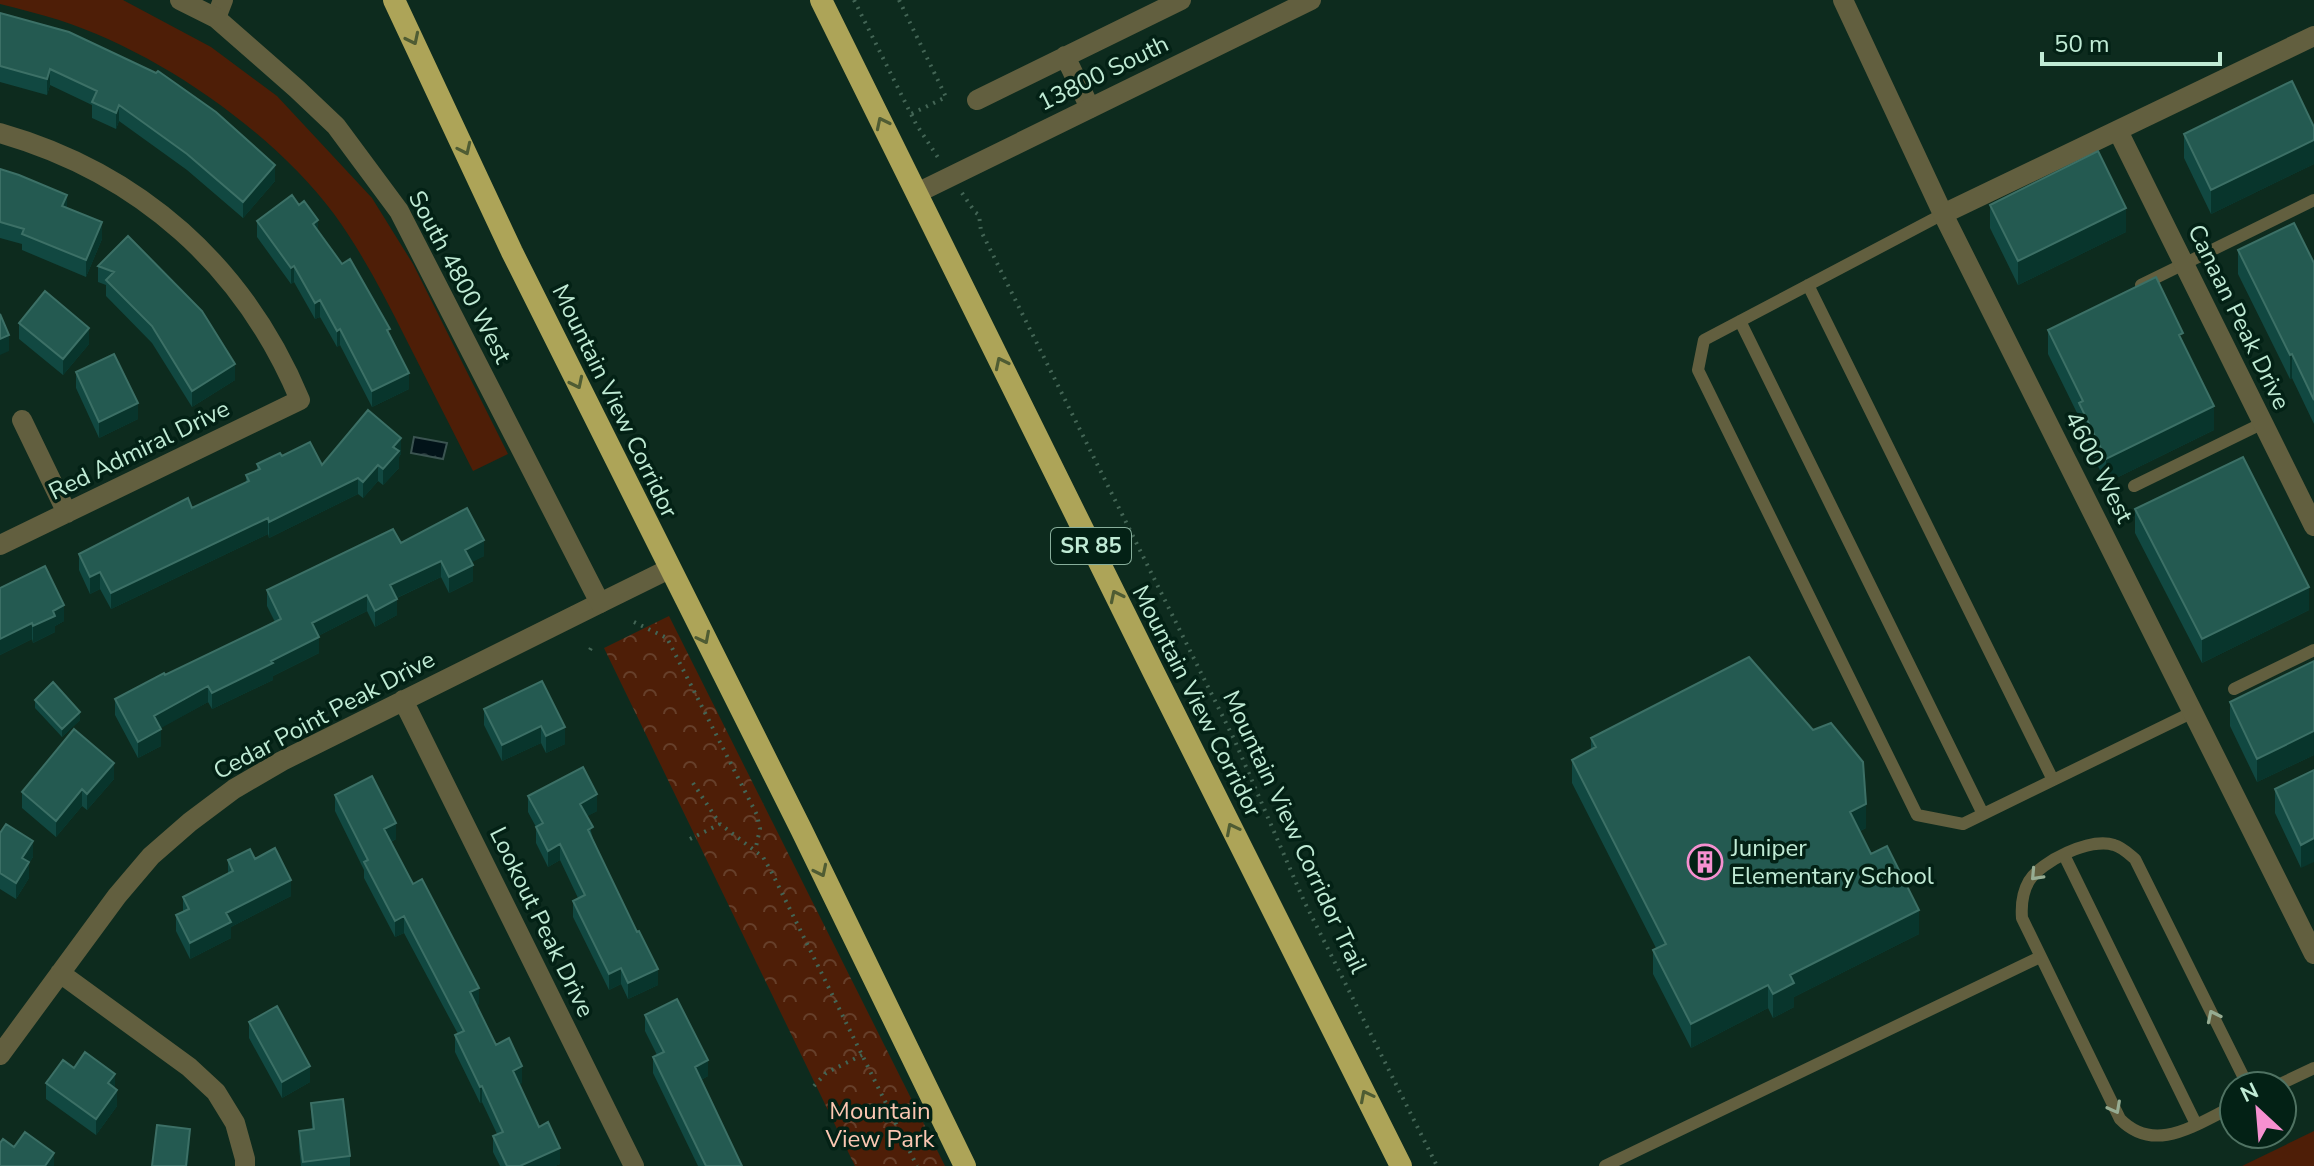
<svg xmlns="http://www.w3.org/2000/svg" width="2314" height="1166" viewBox="0 0 2314 1166" font-family="'Nunito Sans',sans-serif">
<style>
.green{fill:#4e1e07}
.park{fill:url(#park-crowns)}
.water{fill:url(#water-ripples);stroke:#3b5451;stroke-width:2}
.lines{fill:none;stroke-linecap:round;stroke-linejoin:round}
.path{stroke:#436555;stroke-width:4;stroke-dasharray:2 6;stroke-linecap:butt}
.service{stroke:#625f3f;stroke-width:12}
.minor{stroke:#625f3f;stroke-width:20}
.tertiary{stroke:#625f3f;stroke-width:20}
.trunk{stroke:#ada458;stroke-width:22}
.wall{fill:#114841}
.shaded-wall{fill:#08352c}
.building{fill:#245a51;stroke:#3c7066;stroke-width:2}
.oneway{stroke:#4f5c33}
.oneway2{stroke:#96ac92}
.labels{text-anchor:middle;dominant-baseline:central;stroke-width:7;stroke-linejoin:round;paint-order:stroke}
.shield{fill:#032115;stroke:#87ae9b;stroke-width:2}
.shield-label{font-size:22px;font-weight:bold;fill:#c0ebd5}
.street-label{font-size:24px;fill:#c0ebd5;stroke:#032115}
.poi-label{font-size:24px;fill:#c0ebd5;stroke:#032115;text-anchor:start}
.park-label{font-size:24px;fill:#fbc7b2;stroke:#032115}
</style>
<defs>
<pattern id="park-crowns" width="20" height="18" patternUnits="userSpaceOnUse" patternTransform="scale(2)"><rect width="20" height="18" fill="#4e1e07"/><path d="M2 6a3 3 0 1 1 6 0M12 15a3 3 0 1 1 6 0" fill="none" stroke="#663f2a"/></pattern>
<pattern id="water-ripples" width="26" height="14" patternUnits="userSpaceOnUse" patternTransform="scale(2)"><rect width="26" height="14" fill="#021319"/><path d="M2 4q2-2 4 0t4 0M15 11q2-2 4 0t4 0" fill="none" stroke="#25363a"/></pattern>
</defs>
<rect width="100%" height="100%" fill="#0d2b1e"/>
<path class="green" d="M0,0H123L211,47L277,96L372,198L413,264L508,454L473,471C451,428 429,384 407,341C385,297 363,254 334,214C272,131 158,52 59,20C40,14 20,9 0,4Z
M2314,1131V1166H2242Z"/>
<path class="park" d="M669,616L945,1166H855L604,648Z"/>
<path class="water" d="M414,437L447,443L443,459L411,453Z"/>
<g class="lines">
<path class="path" d="M854,0L916,124L939,159
M899,0L946,97L911,114
M962,193L975,212L979,215L981,231L1234,739L1304,901L1437,1166
M634,622L667,638L757,815L760,829L755,851
M590,650L593,644
M693,783L720,824L763,857L772,873L917,1166
M690,839L720,824
M814,1086L826,1073L862,1055"/>
<path class="service" d="M1943,214L1704,340L1698,370L1917,815L1963,824L2193,712
M1808,285L2053,780
M2141,285L2314,200
M1740,321L1983,814
M2134,486L2263,423
M2234,689L2314,650
M2064,855L2196,1124
M2276,1086L2314,1068
M2234,1106C2196,1124 2155,1155 2120,1119L2022,918C2021,905 2022,893 2029,881C2041,861 2091,837 2114,845C2122,847 2129,854 2135,859L2248,1086
M1605,1166L2040,957"/>
<path class="minor" d="M1843,0L1943,214L2314,954
M216,18L223,0
M1065,56L1090,108
M977,100L1181,0
M2118,131L2314,526
M0,133C140,173 244,266 300,400L0,545
M1943,214L2314,36
M22,420L67,513
M403,700L634,1166
M60,973L189,1067L216,1092L235,1123L245,1159V1166
M0,1055L117,896L151,856L190,822L234,789L282,761L600,603"/>
<path class="tertiary" d="M180,0L216,18L297,89L336,126L399,211L600,603L669,569
M917,193L1311,0"/>
<path class="trunk" d="M394,0L512,252L801,829L965,1166
M821,0L1154,673L1401,1166"/>
</g>
<path class="wall" d="M0,13L275,181L243,218L187,170L119,121L116,129L92,118V105L50,85L47,95L0,82Z
M2314,127V164L2211,214L2184,158V134Z
M0,169L67,208L102,239L86,277L22,250V244L0,238Z
M1990,205L2126,232L2018,285L1990,228Z
M257,221L318,231L390,335L409,389L372,407L340,345L337,347L320,317L315,319L294,282L291,284L257,237Z
M128,236L235,380L192,407L152,343L106,296V285L98,282V266Z
M2238,250L2314,263V424L2292,378L2290,379L2238,274Z
M19,323L89,344L63,375L19,339Z
M2048,330L2183,343L2214,430L2106,483L2079,426V417L2048,354Z
M76,372L138,419L99,438L76,388Z
M401,454L399,457V468L383,485L378,481L363,498L358,494L269,538L268,534L111,609L100,589L90,594L79,570V554L192,508L246,483V475L257,470V464L282,456L322,465Z
M2135,509L2309,610L2202,663L2135,533Z
M401,543L484,556L471,562L473,581L449,593L441,577L397,598V615L375,627L367,611L318,636L319,653L273,676V680L212,709L208,702L160,728L161,746L138,758L115,715V699L275,622L267,606V590Z
M0,588L64,621L55,626V632L33,643L32,639L0,655Z
M2314,661V755L2257,782L2230,726V702Z
M542,681L565,744L546,753L541,743L502,761L484,725V709Z
M35,700L80,720L62,737L35,708Z
M1591,738L1866,828L1860,831L1871,854L1919,934L1794,997V1007L1773,1018L1768,1008L1691,1048L1653,974V950L1656,948L1572,783V760L1591,749Z
M2314,770L2301,868L2275,813V789Z
M114,779L87,810L82,806L56,837L22,808V792Z
M335,795L396,839L391,842L479,1004L476,1005L496,1045L522,1083L519,1084L539,1127L560,1164L555,1166H500L493,1152V1136L497,1134L482,1102L480,1103L455,1052V1035L458,1034L404,933L395,937L364,878V870L335,811Z
M528,796L597,811L587,816L593,839L658,985L628,999L621,984L609,990L573,917V901L578,898L560,860L548,867L536,843V827L528,812Z
M0,833L33,857L29,863V878L16,899L0,889Z
M255,859L291,896L231,927V938L190,959L176,931V915L183,912V897L228,874V860Z
M645,1015L708,1076L701,1080L742,1166H698L653,1073V1057L657,1055L645,1031Z
M249,1022L310,1082L282,1098L249,1038Z
M74,1068L115,1088L117,1106L96,1135L46,1099V1083Z
M311,1103L350,1156V1166H301L299,1147V1131L312,1129Z"/>
<path class="shaded-wall" d="M50,69V85L47,95V79Z
M119,105V121L116,129V113Z
M2314,140V164L2211,214V190Z
M275,165V181L243,218V202Z
M67,195V211L62,206Z
M2126,208V232L2018,285V261Z
M318,220V236L313,224Z
M102,222V239L86,277V260Z
M294,266V282L291,284V268Z
M320,300V317L315,319V303Z
M89,328V344L63,375V359Z
M340,329V345L337,347V331Z
M9,335V351L0,355V339Z
M2292,354V378L2290,379V355Z
M235,364V380L192,407V391Z
M409,373V389L372,407V391Z
M138,403V419L99,438V422Z
M2214,406V430L2106,483V459Z
M401,438V454L399,457V468L383,485V469L393,447Z
M378,465V481L363,498V482Z
M358,478V494L269,538V522Z
M268,518V534L111,609V593Z
M484,540V556L465,566V550Z
M441,561V577L390,601V585Z
M473,565V581L449,593V577Z
M100,572V589L90,594V577Z
M2309,587V610L2202,663V639Z
M367,595V611L312,639V623Z
M397,599V615L375,627V611Z
M64,605V621L55,626V632L33,643V626L53,611Z
M32,623V639L0,655V639Z
M319,637V653L273,676V680L212,709V693Z
M208,686V702L154,732V716Z
M80,712V720L62,737V729Z
M541,726V743L502,761V745Z
M565,727V744L546,753V736Z
M161,729V746L138,758V742Z
M2314,731V755L2257,782V759Z
M114,763V779L87,810V794Z
M82,789V806L56,837V821Z
M597,794V811L580,820V804Z
M1866,804V828L1850,836V812Z
M396,823V839L384,845V829Z
M2314,838V862L2301,868V845Z
M33,841V857L29,863V878L16,899V883L22,858Z
M560,844V860L548,867V851Z
M291,880V896L231,927V938L190,959V943L226,913Z
M1919,910V934L1794,997V1007L1773,1018V994L1790,975Z
M404,916V933L395,937V921Z
M621,968V984L609,990V974Z
M658,969V985L628,999V983Z
M1768,985V1008L1691,1048V1024Z
M479,988V1004L470,1008V992Z
M708,1060V1076L695,1083V1067Z
M310,1066V1082L282,1098V1082Z
M522,1066V1083L513,1087V1071Z
M115,1074V1090L108,1083Z
M482,1086V1102L480,1103V1087Z
M117,1090V1106L96,1135V1119Z
M190,1129V1145L188,1166H186Z
M560,1148V1164L555,1166H520Z
M54,1153V1166H45Z"/>
<path class="building" d="M0,13L69,32L156,73L158,71L216,112L275,165L243,202L187,154L119,105L116,113L92,102L97,91L50,69L47,79L0,66Z
M2292,81L2314,127V140L2211,190L2184,134Z
M2098,151L2126,208L2018,261L1990,205Z
M0,169L19,175L67,195L62,206L102,222L86,260L22,234L24,229L0,222Z
M292,195L299,205L304,201L318,220L313,224L342,264L350,259L390,329L387,330L409,373L372,391L340,329L337,331L320,300L315,303L294,266L291,268L257,221Z
M2294,223L2314,263V400L2292,354L2290,355L2238,250Z
M128,236L202,311L235,364L192,391L152,326L106,280L114,272L98,266Z
M2156,277L2183,333L2179,335L2214,406L2106,459L2079,403L2083,401L2048,330Z
M45,291L89,328L63,359L19,323Z
M0,314L9,335L0,339Z
M114,354L138,403L99,422L76,372Z
M368,410L401,438L393,447L399,451L383,469L378,465L363,482L358,478L269,522L268,518L111,593L100,572L90,577L79,554L188,498L192,508L249,481L246,475L260,469L257,464L280,453L282,456L310,442L322,465Z
M2243,457L2309,587L2202,639L2135,509Z
M467,508L484,540L465,550L473,565L449,577L441,561L390,585L397,599L375,611L367,595L312,623L319,637L271,661L273,663L212,693L208,686L154,716L161,729L138,742L115,699L164,673L165,675L281,619L267,590L393,529L401,543Z
M45,566L64,605L53,611L55,616L33,626L32,623L0,639V588Z
M1749,657L1813,730L1831,723L1863,762L1866,804L1850,812L1871,854L1887,846L1919,910L1790,975L1794,983L1773,994L1768,985L1691,1024L1653,950L1666,944L1572,760L1596,747L1591,738Z
M2314,661V731L2257,759L2230,702Z
M542,681L565,727L546,736L541,726L502,745L484,709Z
M53,682L80,712L62,729L35,700Z
M74,729L114,763L87,794L82,789L56,821L22,792Z
M583,767L597,794L580,804L593,827L588,830L637,932L639,931L658,969L628,983L621,968L609,974L573,901L585,895L560,844L548,851L536,827L543,823L528,796Z
M2314,770V838L2301,845L2275,789Z
M372,776L396,823L384,829L413,884L422,879L479,988L470,992L496,1045L509,1038L522,1066L513,1071L539,1127L548,1122L560,1148L520,1166H507L493,1136L503,1132L482,1086L480,1087L455,1035L464,1031L404,916L395,921L364,862L368,860L335,795Z
M6,824L33,841L22,858L29,862L16,883L0,873V833Z
M275,848L291,880L226,913L231,922L190,943L176,915L189,909L183,897L233,871L228,860L250,849L255,859Z
M677,999L708,1060L695,1067L742,1166H706L653,1057L664,1052L645,1015Z
M277,1006L310,1066L282,1082L249,1022Z
M85,1052L115,1074L108,1083L117,1090L96,1119L46,1083L63,1060L74,1068Z
M343,1099L350,1156L303,1162L299,1131L314,1129L311,1103Z
M157,1125L190,1129L186,1166H152Z
M25,1132L54,1153L45,1166H0V1143L3,1139L14,1147Z"/>
<defs><path id="oneway-chevron" d="M-2-3.5L2.5 0L-2 3.5" fill="none" stroke-width="1.6" stroke-linecap="round" stroke-linejoin="round" transform="scale(2)"/></defs>
<g class="oneway">
<use href="#oneway-chevron" transform="translate(413 39) rotate(64)"/>
<use href="#oneway-chevron" transform="translate(882 123) rotate(-116)"/>
<use href="#oneway-chevron" transform="translate(465 149) rotate(65)"/>
<use href="#oneway-chevron" transform="translate(1001 363) rotate(-116)"/>
<use href="#oneway-chevron" transform="translate(577 383) rotate(64)"/>
<use href="#oneway-chevron" transform="translate(1116 596) rotate(-116)"/>
<use href="#oneway-chevron" transform="translate(704 638) rotate(63)"/>
<use href="#oneway-chevron" transform="translate(1232 829) rotate(-117)"/>
<use href="#oneway-chevron" transform="translate(821 871) rotate(64)"/>
<use href="#oneway-chevron" transform="translate(1366 1096) rotate(-117)"/>
</g>
<g class="oneway2">
<use href="#oneway-chevron" transform="translate(2036 875) rotate(133)"/>
<use href="#oneway-chevron" transform="translate(2213 1016) rotate(-116)"/>
<use href="#oneway-chevron" transform="translate(2115 1108) rotate(62)"/>
</g>
<defs>
<g id="building-ring" transform="scale(1.8)"><circle r="9.5" fill="#032115" stroke="#f690d0" stroke-width="1.5"/><path d="M-4-6H4V6H1V3H-1V6H-4ZM-2.5-4.3h1.7v1.8h-1.7ZM.8-4.3h1.7v1.8H.8ZM-2.5-1h1.7V.8h-1.7ZM.8-1h1.7V.8H.8Z" fill="#f690d0"/></g>
</defs>
<g fill-rule="evenodd">
<use href="#building-ring" x="1705" y="862"/>
</g>
<g class="labels">
<rect class="shield" x="1051" y="528" width="80" height="36" rx="6"/>
<g class="shield-label">
<text x="1091" y="546">SR 85</text>
</g>
<g class="street-label">
<text transform="translate(1103 73) rotate(-26)">13800 South</text>
<text transform="translate(460 277) rotate(62)">South 4800 West</text>
<text transform="translate(2239 317) rotate(64)">Canaan Peak Drive</text>
<text transform="translate(615 401) rotate(64)">Mountain View Corridor</text>
<text transform="translate(139 450) rotate(-26)">Red Admiral Drive</text>
<text transform="translate(2099 467) rotate(63)">4600 West</text>
<text transform="translate(1197 701) rotate(63)">Mountain View Corridor</text>
<text transform="translate(324 715) rotate(-28)">Cedar Point Peak Drive</text>
<text transform="translate(1295 832) rotate(65)">Mountain View Corridor Trail</text>
<text transform="translate(542 922) rotate(64)">Lookout Peak Drive</text>
</g>
<g class="poi-label">
<text x="1731" y="848">Juniper<tspan x="1731" dy="28">Elementary School</tspan></text>
</g>
<g class="park-label">
<text x="880" y="1111">Mountain<tspan x="880" dy="28">View Park</tspan></text>
</g>
</g>
<g transform="translate(2258 1110) rotate(334)"><circle r="38" fill="#032115" stroke="#4f7262" stroke-width="2"/>
<path d="M0-6L14 30L0 20L-14 30Z" fill="#f690d0"/>
<text y="-12" font-size="22" font-weight="bold" text-anchor="middle" fill="#c0ebd5">N</text>
</g>
<path d="M2042 52v12h178v-12" fill="none" stroke="#c0ebd5" stroke-width="4"/>
<text x="2054" y="52" font-size="24" fill="#c0ebd5" stroke="#032115" stroke-width="6" paint-order="stroke">50 m</text>
</svg>
